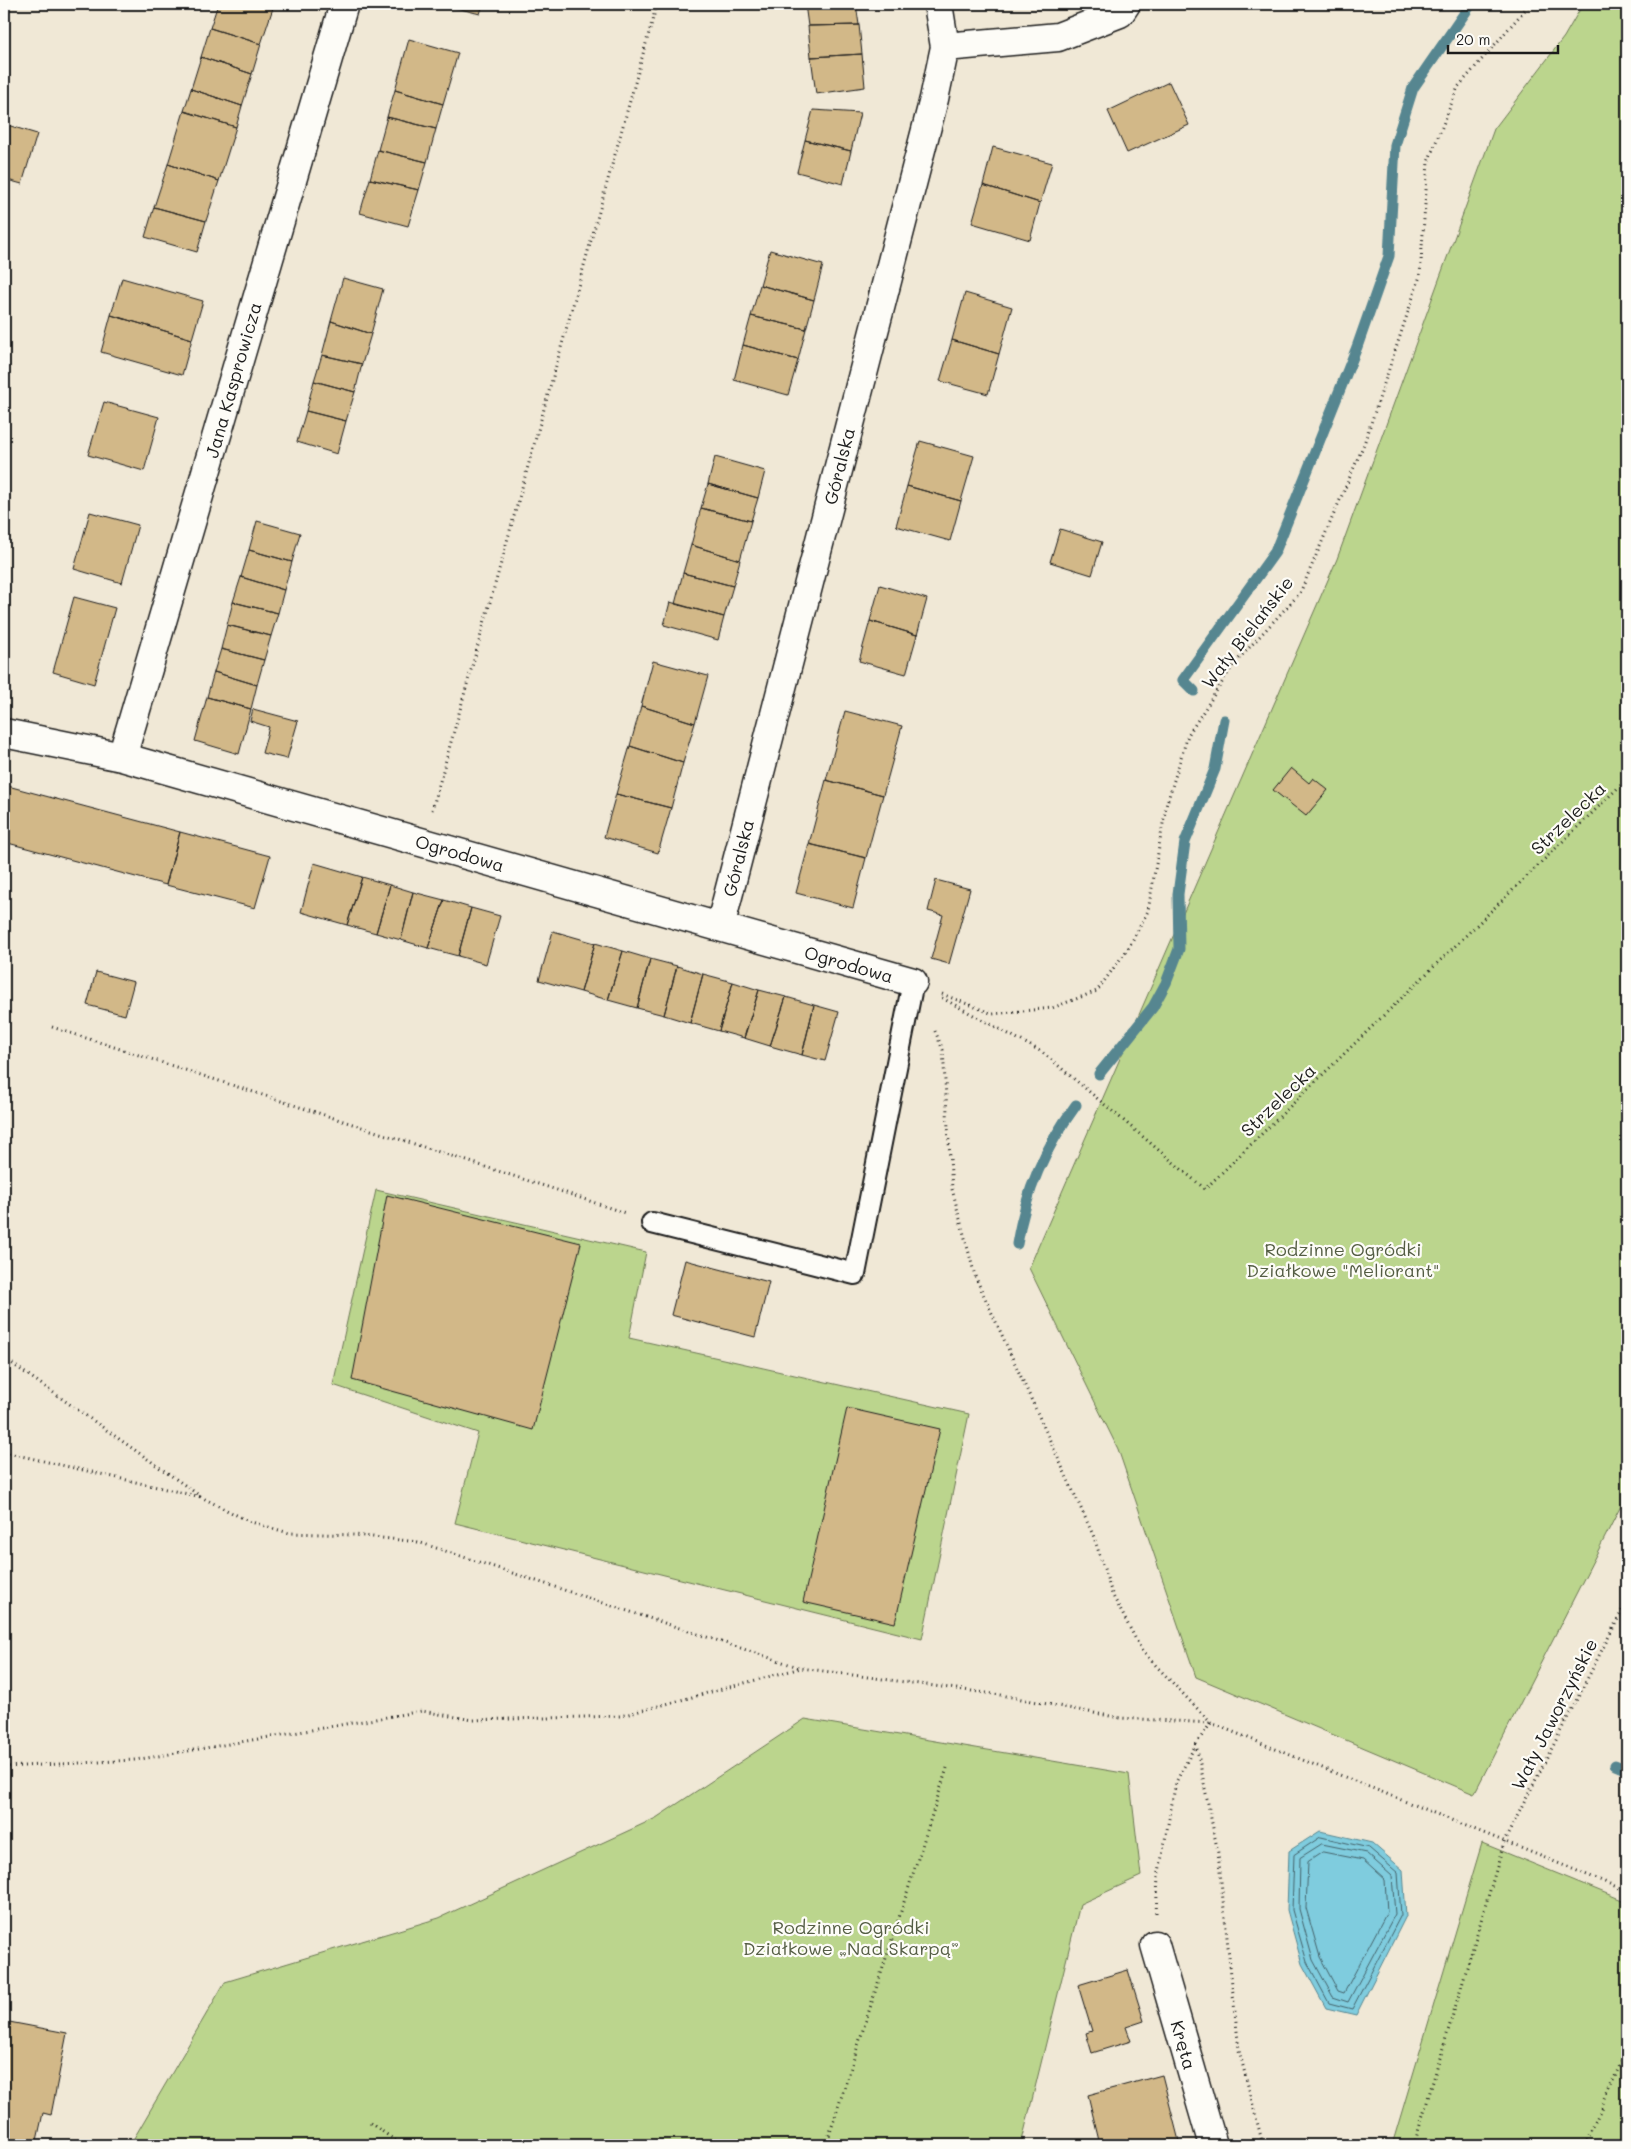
<svg xmlns="http://www.w3.org/2000/svg" width="1631" height="2149" viewBox="0 0 1631 2149" font-family="Mali,sans-serif">
<style>
.green{fill:#bbd58d;stroke:#6c7854}
.water{fill:#7fccde;stroke:#578690}
.lines{fill:none;stroke-linecap:round;stroke-linejoin:round}
.shore{stroke:#44626a;stroke-width:1}
.stream{stroke:#578690;stroke-width:11}
.building{fill:#d2b888;stroke:#1c1c1c}
.service-casing{stroke:#1c1c1c;stroke-width:24}
.minor-casing{stroke:#1c1c1c;stroke-width:31}
.path{stroke:#1c1c1c;stroke-width:3;stroke-dasharray:1 4;stroke-linecap:butt}
.service{stroke:#fdfcf7;stroke-width:20}
.minor{stroke:#fdfcf7;stroke-width:28}
.labels{text-anchor:middle;dominant-baseline:central;stroke-width:4.5;stroke-linejoin:round;paint-order:stroke}
.street-label{font-size:18px;fill:#1c1c1c;stroke:#fdfcf7}
.park-label{font-size:18px;fill:#545d44;stroke:#fdfcf7}
</style>
<rect width="100%" height="100%" fill="#f0e8d6"/>
<filter id="ink" filterUnits="userSpaceOnUse"><feTurbulence type="fractalNoise" baseFrequency=".02" numOctaves="2"/><feDisplacementMap in="SourceGraphic" scale="10" xChannelSelector="R" yChannelSelector="G"/><feConvolveMatrix kernelMatrix="1 2 1 2 8 2 1 2 1" color-interpolation-filters="sRGB"/></filter>
<g filter="url(#ink)">
<path class="green" d="M1583,4H1627V1494L1474,1794L1196,1677L1118,1449L1029,1268L1337,559L1494,129L1564,37Z
M376,1190L646,1252L629,1338L969,1414L922,1639L455,1523L478,1433L333,1385Z
M805,1719L1129,1774L1141,1876L1080,1904L1021,2145H130L225,1982L439,1918L656,1818Z
M1482,1843L1627,1902V2145H1392Z"/>
<path class="water" d="M1320,1831L1372,1843L1403,1870L1406,1916L1356,2015L1326,2008L1302,1964L1287,1910L1289,1851Z"/>
<g class="lines">
<path class="shore" d="M1321,1837L1369,1848L1398,1873L1401,1915L1352,2009L1329,2003L1307,1962L1292,1910L1294,1855Z
M1322,1844L1366,1853L1392,1876L1395,1914L1348,2002L1333,1997L1313,1960L1299,1909L1300,1858Z
M1323,1852L1363,1860L1385,1880L1387,1912L1344,1993L1338,1991L1320,1957L1306,1908L1308,1862Z"/>
<path class="stream" d="M1194,691L1183,680L1275,552L1357,347L1389,256L1395,145L1413,88L1471,4
M1099,1074L1153,1007L1166,983L1179,949L1178,894L1185,842L1215,769L1224,720
M1017,1244C1026,1191 1044,1149 1076,1105
M1615,1765L1627,1770"/>
</g>
<path class="building" d="M218,4L274,5L261,44L210,28Z
M441,4H483L480,14Z
M805,4H856L859,25L808,26Z
M1216,4H1258L1217,9Z
M859,25L862,54L811,57L808,26Z
M210,28L261,44L252,74L201,57Z
M409,39L458,53L443,104L395,90Z
M862,54L865,87L816,94L811,57Z
M201,57L252,74L242,106L191,89Z
M1169,82L1189,125L1127,153L1108,111Z
M191,89L242,106L236,127L184,111Z
M395,90L443,104L436,129L387,117Z
M813,110L860,113L851,151L805,140Z
M184,111L236,127L219,181L168,164Z
M387,117L436,129L427,162L378,150Z
M4,124L37,134L22,184L4,179Z
M805,140L851,151L843,184L797,172Z
M993,147L1052,163L1040,203L983,185Z
M378,150L427,162L419,190L370,179Z
M168,164L219,181L206,221L154,207Z
M370,179L419,190L408,226L360,213Z
M983,185L1040,203L1030,240L972,223Z
M154,207L206,221L197,252L145,237Z
M770,250L823,265L814,300L760,285Z
M122,278L203,301L192,339L111,315Z
M343,278L383,289L371,334L331,321Z
M760,285L814,300L806,329L751,316Z
M965,293L1012,307L999,354L952,340Z
M111,315L192,339L182,375L101,352Z
M751,316L806,329L798,360L743,345Z
M331,321L371,334L362,364L322,355Z
M952,340L999,354L988,394L940,381Z
M743,345L798,360L788,395L734,380Z
M322,355L362,364L355,392L314,381Z
M314,381L355,392L346,421L306,411Z
M104,402L159,417L144,471L88,455Z
M306,411L346,421L337,454L297,442Z
M920,441L974,456L961,501L907,486Z
M715,457L765,471L758,498L708,484Z
M708,484L758,498L751,521L701,508Z
M907,486L961,501L950,541L896,526Z
M701,508L751,521L740,560L691,545Z
M90,512L138,525L122,583L74,569Z
M257,521L300,533L292,562L249,550Z
M1060,529L1102,542L1092,575L1050,562Z
M691,545L740,560L733,586L683,573Z
M249,550L292,562L284,590L241,577Z
M683,573L733,586L724,617L675,604Z
M241,577L284,590L278,613L233,602Z
M880,585L927,599L917,635L870,621Z
M74,597L115,608L94,684L53,672Z
M233,602L278,613L271,636L227,625Z
M670,602L724,617L718,640L664,625Z
M870,621L917,635L906,674L859,661Z
M227,625L271,636L264,660L221,649Z
M221,649L264,660L257,685L214,672Z
M653,661L708,676L695,723L641,706Z
M214,672L257,685L251,709L207,697Z
M207,697L251,709L239,754L195,741Z
M641,706L695,723L683,763L630,746Z
M253,709L298,721L287,759L262,753L269,727L250,721Z
M845,711L902,726L883,795L826,780Z
M630,746L683,763L671,808L616,794Z
M1291,768L1309,783L1313,778L1328,790L1306,816L1273,790Z
M826,780L883,795L866,858L809,844Z
M4,785L180,832L166,885L4,842Z
M616,794L671,808L658,853L604,837Z
M180,832L270,856L255,908L166,885Z
M809,844L866,858L853,908L796,893Z
M314,863L362,877L347,925L301,912Z
M362,877L390,885L376,933L347,925Z
M936,880L970,889L949,964L931,959L943,915L928,911Z
M390,885L413,892L401,940L376,933Z
M413,892L444,900L428,948L401,940Z
M444,900L471,908L458,956L428,948Z
M471,908L500,916L486,964L458,956Z
M553,931L595,943L581,992L539,980Z
M595,943L623,951L608,1000L581,992Z
M623,951L650,959L637,1008L608,1000Z
M650,959L677,966L664,1015L637,1008Z
M677,966L703,974L690,1023L664,1015Z
M96,972L134,982L125,1015L87,1005Z
M703,974L733,982L719,1031L690,1023Z
M733,982L759,990L744,1038L719,1031Z
M759,990L786,997L770,1046L744,1038Z
M786,997L814,1005L802,1055L770,1046Z
M814,1005L839,1012L825,1061L802,1055Z
M387,1195L581,1243L533,1430L352,1380Z
M685,1260L769,1282L755,1337L671,1315Z
M847,1408L940,1429L895,1623L803,1602Z
M1128,1970L1144,2021L1126,2027L1131,2041L1092,2053L1086,2033L1092,2031L1078,1985Z
M4,2021L67,2033L51,2115L43,2113L36,2145H4Z
M1162,2075L1180,2145H1100L1088,2095Z"/>
<g class="lines">
<g class="service-casing">
<path id="service" d="M652,1223L855,1274L913,982"/>
</g>
<g class="minor-casing">
<path id="minor" d="M945,47L1058,37L1120,13L1126,4
M4,733L122,757L913,982
M122,757L344,4
M720,927L934,99L945,47L938,4
M1155,1945L1213,2145"/>
</g>
<path class="path" d="M432,810L657,4
M942,994L993,1014L1052,1008L1097,991L1129,947L1148,911L1166,806L1188,735L1234,664L1300,593L1364,444L1420,276L1428,162L1458,87L1530,4
M942,998L1042,1052L1205,1189L1627,779
M52,1027L563,1192L625,1213
M935,1031L943,1050L952,1189L975,1276L1094,1537L1112,1594L1142,1651L1211,1723L1627,1891
M4,1358L203,1498L248,1521L289,1533L355,1535L418,1542L801,1668
M4,1452L201,1497
M1196,1744L1218,1853L1239,2050L1263,2145
M4,1767L135,1760L422,1711L473,1720L621,1716L801,1668L1001,1695L1120,1718L1210,1723
M1156,1913L1158,1877L1176,1782L1196,1744L1211,1723
M370,2123L402,2145
M826,2145L948,1765
M1414,2145L1505,1840L1627,1601
M1585,2145L1627,2049"/>
<use href="#service" class="service"/>
<use href="#minor" class="minor"/>
</g>
</g>
<g class="labels">
<g class="street-label">
<text transform="translate(233 380) rotate(-74)">Jana Kasprowicza</text>
<text transform="translate(839 466) rotate(-76)">Góralska</text>
<text transform="translate(1247 632) rotate(-52)">Wały Bielańskie</text>
<text transform="translate(1568 818) rotate(-44)">Strzelecka</text>
<text transform="translate(460 853) rotate(16)">Ogrodowa</text>
<text transform="translate(738 858) rotate(-76)">Góralska</text>
<text transform="translate(849 964) rotate(16)">Ogrodowa</text>
<text transform="translate(1278 1100) rotate(-44)">Strzelecka</text>
<text transform="translate(1554 1714) rotate(-63)">Wały Jaworzyńskie</text>
<text transform="translate(1184 2045) rotate(74)">Kręta</text>
</g>
<g class="park-label">
<text x="1343" y="1249">Rodzinne Ogródki<tspan x="1343" dy="21">Działkowe "Meliorant"</tspan></text>
<text x="851" y="1927">Rodzinne Ogródki<tspan x="851" dy="21">Działkowe „Nad Skarpą”</tspan></text>
</g>
</g>
<rect width="1631" height="2149" fill="none" stroke="#fdfcf7" stroke-width="20"/>
<rect x="10" y="10" width="1611" height="2129" fill="none" stroke="#1c1c1c" stroke-width="2" filter="url(#ink)"/>
<path d="M1448 45v8h110v-8" fill="none" stroke="#1c1c1c" stroke-width="2.5"/>
<text x="1456" y="45" font-size="15" fill="#1c1c1c" stroke="#fdfcf7" stroke-width="4" paint-order="stroke">20 m</text>
</svg>
